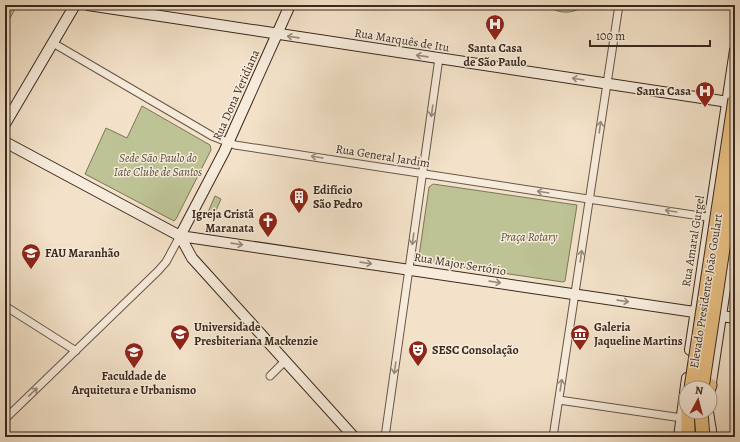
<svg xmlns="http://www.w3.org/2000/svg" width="740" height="442" viewBox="0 0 740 442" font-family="Alegreya,serif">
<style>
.green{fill:#bdc395;stroke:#7c7659}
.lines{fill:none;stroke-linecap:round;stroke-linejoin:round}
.street-casing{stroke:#685648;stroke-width:9}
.secondary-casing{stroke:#3a281d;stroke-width:12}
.highway-casing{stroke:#3a281d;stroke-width:15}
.street{stroke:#f7ecdc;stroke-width:7}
.secondary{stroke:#f7ecdc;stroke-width:10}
.highway{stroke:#eac184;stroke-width:13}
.highway-bridge-casing{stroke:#3a281d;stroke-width:15;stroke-linecap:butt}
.highway-bridge{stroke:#eac184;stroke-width:13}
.oneway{stroke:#988a7c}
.labels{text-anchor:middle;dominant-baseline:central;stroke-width:3;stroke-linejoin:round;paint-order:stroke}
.street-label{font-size:12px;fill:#3a281d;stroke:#f7ecdc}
.poi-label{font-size:12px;font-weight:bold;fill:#3a281d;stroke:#f7ecdc;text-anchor:start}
.park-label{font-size:12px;font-style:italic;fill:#5b4f3b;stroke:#f7ecdc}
</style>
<rect width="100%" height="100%" fill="#f3e2c9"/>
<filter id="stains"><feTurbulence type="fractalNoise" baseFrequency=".005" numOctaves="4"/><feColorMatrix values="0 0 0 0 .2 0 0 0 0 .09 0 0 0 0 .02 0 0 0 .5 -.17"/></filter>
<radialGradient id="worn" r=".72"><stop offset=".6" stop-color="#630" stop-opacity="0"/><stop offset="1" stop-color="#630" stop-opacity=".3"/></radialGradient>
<path class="green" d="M547,5H585C575,14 558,15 547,5Z
M5,8L15,9L5,27Z
M142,106L210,145L211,150L176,219L174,221L85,174L106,128L127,138Z
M433,184L577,205L565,281L563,282L421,261L419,256L429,187Z
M215,196L221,199L214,215L208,212Z"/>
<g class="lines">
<g class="street-casing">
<path id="street" d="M53,43L212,136L235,145L713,218
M5,306L76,351
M270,376L281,365
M559,400L682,418
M5,419L158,271L166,262L180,236
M385,437L439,58
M553,437L619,5"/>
</g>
<g class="secondary-casing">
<path id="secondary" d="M88,5L735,103
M5,124L75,5
M5,142L180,236L735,318
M180,236L192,258L354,437
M180,236L224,152L290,5
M690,350L735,50
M710,389L735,222
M708,412L712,437
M679,437L687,378"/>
</g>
<g class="highway-casing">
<path id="highway" d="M709,388L710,385
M688,437V412"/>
</g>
<use href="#street" class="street"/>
<use href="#secondary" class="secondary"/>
<use href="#highway" class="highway"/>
<g class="highway-bridge-casing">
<path id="highway-bridge" d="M691,388L735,99
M702,388L735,169
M701,412L703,437"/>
</g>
<use href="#highway-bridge" class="highway-bridge"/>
</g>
<defs><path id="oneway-shaft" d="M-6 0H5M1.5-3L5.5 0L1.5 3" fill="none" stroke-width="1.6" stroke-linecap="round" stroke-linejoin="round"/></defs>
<g class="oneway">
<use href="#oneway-shaft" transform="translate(293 37) rotate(-172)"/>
<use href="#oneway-shaft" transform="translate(422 56) rotate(-172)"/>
<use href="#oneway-shaft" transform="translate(578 79) rotate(-171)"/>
<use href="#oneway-shaft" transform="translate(432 111) rotate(98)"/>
<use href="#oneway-shaft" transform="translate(600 127) rotate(-82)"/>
<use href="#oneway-shaft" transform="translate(317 157) rotate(-171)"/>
<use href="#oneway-shaft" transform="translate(543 192) rotate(-171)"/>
<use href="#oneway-shaft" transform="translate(671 211) rotate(-171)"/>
<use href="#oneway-shaft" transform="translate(413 239) rotate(98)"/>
<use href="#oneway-shaft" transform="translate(237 244) rotate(8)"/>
<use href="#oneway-shaft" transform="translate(581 256) rotate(-82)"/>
<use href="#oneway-shaft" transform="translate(366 263) rotate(8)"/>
<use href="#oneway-shaft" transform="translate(495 282) rotate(8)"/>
<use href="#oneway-shaft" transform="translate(623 301) rotate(8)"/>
<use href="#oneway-shaft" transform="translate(395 368) rotate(98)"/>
<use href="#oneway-shaft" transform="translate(561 385) rotate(-81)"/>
<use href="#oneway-shaft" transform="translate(33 392) rotate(-44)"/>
</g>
<defs>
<g id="hospital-pin" transform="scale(1)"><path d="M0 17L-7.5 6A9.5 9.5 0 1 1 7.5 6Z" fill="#8f2418" stroke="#f7ecdc"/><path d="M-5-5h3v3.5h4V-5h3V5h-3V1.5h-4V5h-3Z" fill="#fff"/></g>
<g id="building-pin" transform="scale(1)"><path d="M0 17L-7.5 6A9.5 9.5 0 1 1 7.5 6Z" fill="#8f2418" stroke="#f7ecdc"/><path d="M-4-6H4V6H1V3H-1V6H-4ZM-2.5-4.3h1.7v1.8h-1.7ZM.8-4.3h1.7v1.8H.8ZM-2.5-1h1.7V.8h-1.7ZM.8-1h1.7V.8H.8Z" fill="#fff"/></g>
<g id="church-pin" transform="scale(1)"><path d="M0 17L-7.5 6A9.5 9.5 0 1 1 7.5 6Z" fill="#8f2418" stroke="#f7ecdc"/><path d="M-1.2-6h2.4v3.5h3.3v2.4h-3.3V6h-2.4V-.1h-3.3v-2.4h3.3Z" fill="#fff"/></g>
<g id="university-pin" transform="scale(1)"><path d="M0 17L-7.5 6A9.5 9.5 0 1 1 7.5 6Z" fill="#8f2418" stroke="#f7ecdc"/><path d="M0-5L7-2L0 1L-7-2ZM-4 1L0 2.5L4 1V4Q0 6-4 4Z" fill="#fff"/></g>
<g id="museum-pin" transform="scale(1)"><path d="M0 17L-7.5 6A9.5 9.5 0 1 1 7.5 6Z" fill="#8f2418" stroke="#f7ecdc"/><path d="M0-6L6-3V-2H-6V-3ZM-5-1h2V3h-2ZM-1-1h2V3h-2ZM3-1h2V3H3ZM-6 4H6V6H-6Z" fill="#fff"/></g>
<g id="theatre-pin" transform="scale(1)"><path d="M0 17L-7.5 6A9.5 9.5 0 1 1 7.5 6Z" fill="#8f2418" stroke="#f7ecdc"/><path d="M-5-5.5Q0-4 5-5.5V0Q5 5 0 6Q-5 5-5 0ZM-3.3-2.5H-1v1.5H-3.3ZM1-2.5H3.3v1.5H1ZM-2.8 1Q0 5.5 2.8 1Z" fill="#fff"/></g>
</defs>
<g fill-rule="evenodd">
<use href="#hospital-pin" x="495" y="24"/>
<use href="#hospital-pin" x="705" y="91"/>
<use href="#building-pin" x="299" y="197"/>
<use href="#church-pin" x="268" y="221"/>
<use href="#university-pin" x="31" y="253"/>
<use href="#university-pin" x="180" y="334"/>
<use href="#museum-pin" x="580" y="334"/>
<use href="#theatre-pin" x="418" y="350"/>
<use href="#university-pin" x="134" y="352"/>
</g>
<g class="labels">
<g class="street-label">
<text transform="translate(402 40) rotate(9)">Rua Marquês de Itu</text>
<text transform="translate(236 95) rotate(-66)">Rua Dona Veridiana</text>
<text transform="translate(383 156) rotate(9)">Rua General Jardim</text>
<text transform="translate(693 241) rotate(-81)">Rua Amaral Gurgel</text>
<text transform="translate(460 264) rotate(9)">Rua Major Sertório</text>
<text transform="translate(706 291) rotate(-81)">Elevado Presidente João Goulart</text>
</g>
<g class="poi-label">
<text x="495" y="48" text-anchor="middle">Santa Casa<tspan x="495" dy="14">de São Paulo</tspan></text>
<text x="691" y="91" text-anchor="end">Santa Casa</text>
<text x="313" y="190">Edifício<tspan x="313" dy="14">São Pedro</tspan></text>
<text x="254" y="214" text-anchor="end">Igreja Cristã<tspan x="254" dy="14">Maranata</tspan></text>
<text x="45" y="253">FAU Maranhão</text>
<text x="194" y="327">Universidade<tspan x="194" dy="14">Presbiteriana Mackenzie</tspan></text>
<text x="594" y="327">Galeria<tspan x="594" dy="14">Jaqueline Martins</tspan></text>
<text x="432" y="350">SESC Consolação</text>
<text x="134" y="376" text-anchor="middle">Faculdade de<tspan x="134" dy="14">Arquitetura e Urbanismo</tspan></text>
</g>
<g class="park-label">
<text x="158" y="158">Sede São Paulo do<tspan x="158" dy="14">Iate Clube de Santos</tspan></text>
<text x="529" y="237">Praça Rotary</text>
</g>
</g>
<rect width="740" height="442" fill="none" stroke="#f3e2c9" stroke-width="20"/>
<rect x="6" y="6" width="728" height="430" fill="none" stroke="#3a281d" stroke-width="2"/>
<rect x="10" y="10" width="720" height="422" fill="none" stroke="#3a281d"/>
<g transform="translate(698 400) rotate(7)"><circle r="19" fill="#f7ecdc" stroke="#ab9e90"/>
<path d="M0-3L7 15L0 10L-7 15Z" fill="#8f2418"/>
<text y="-6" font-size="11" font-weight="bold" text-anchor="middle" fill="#3a281d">N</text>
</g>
<path d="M590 40v6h120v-6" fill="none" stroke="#3a281d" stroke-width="2"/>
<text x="596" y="40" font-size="12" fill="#3a281d" stroke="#f7ecdc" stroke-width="3" paint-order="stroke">100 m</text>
<rect width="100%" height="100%" filter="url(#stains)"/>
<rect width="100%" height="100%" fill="url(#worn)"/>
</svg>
